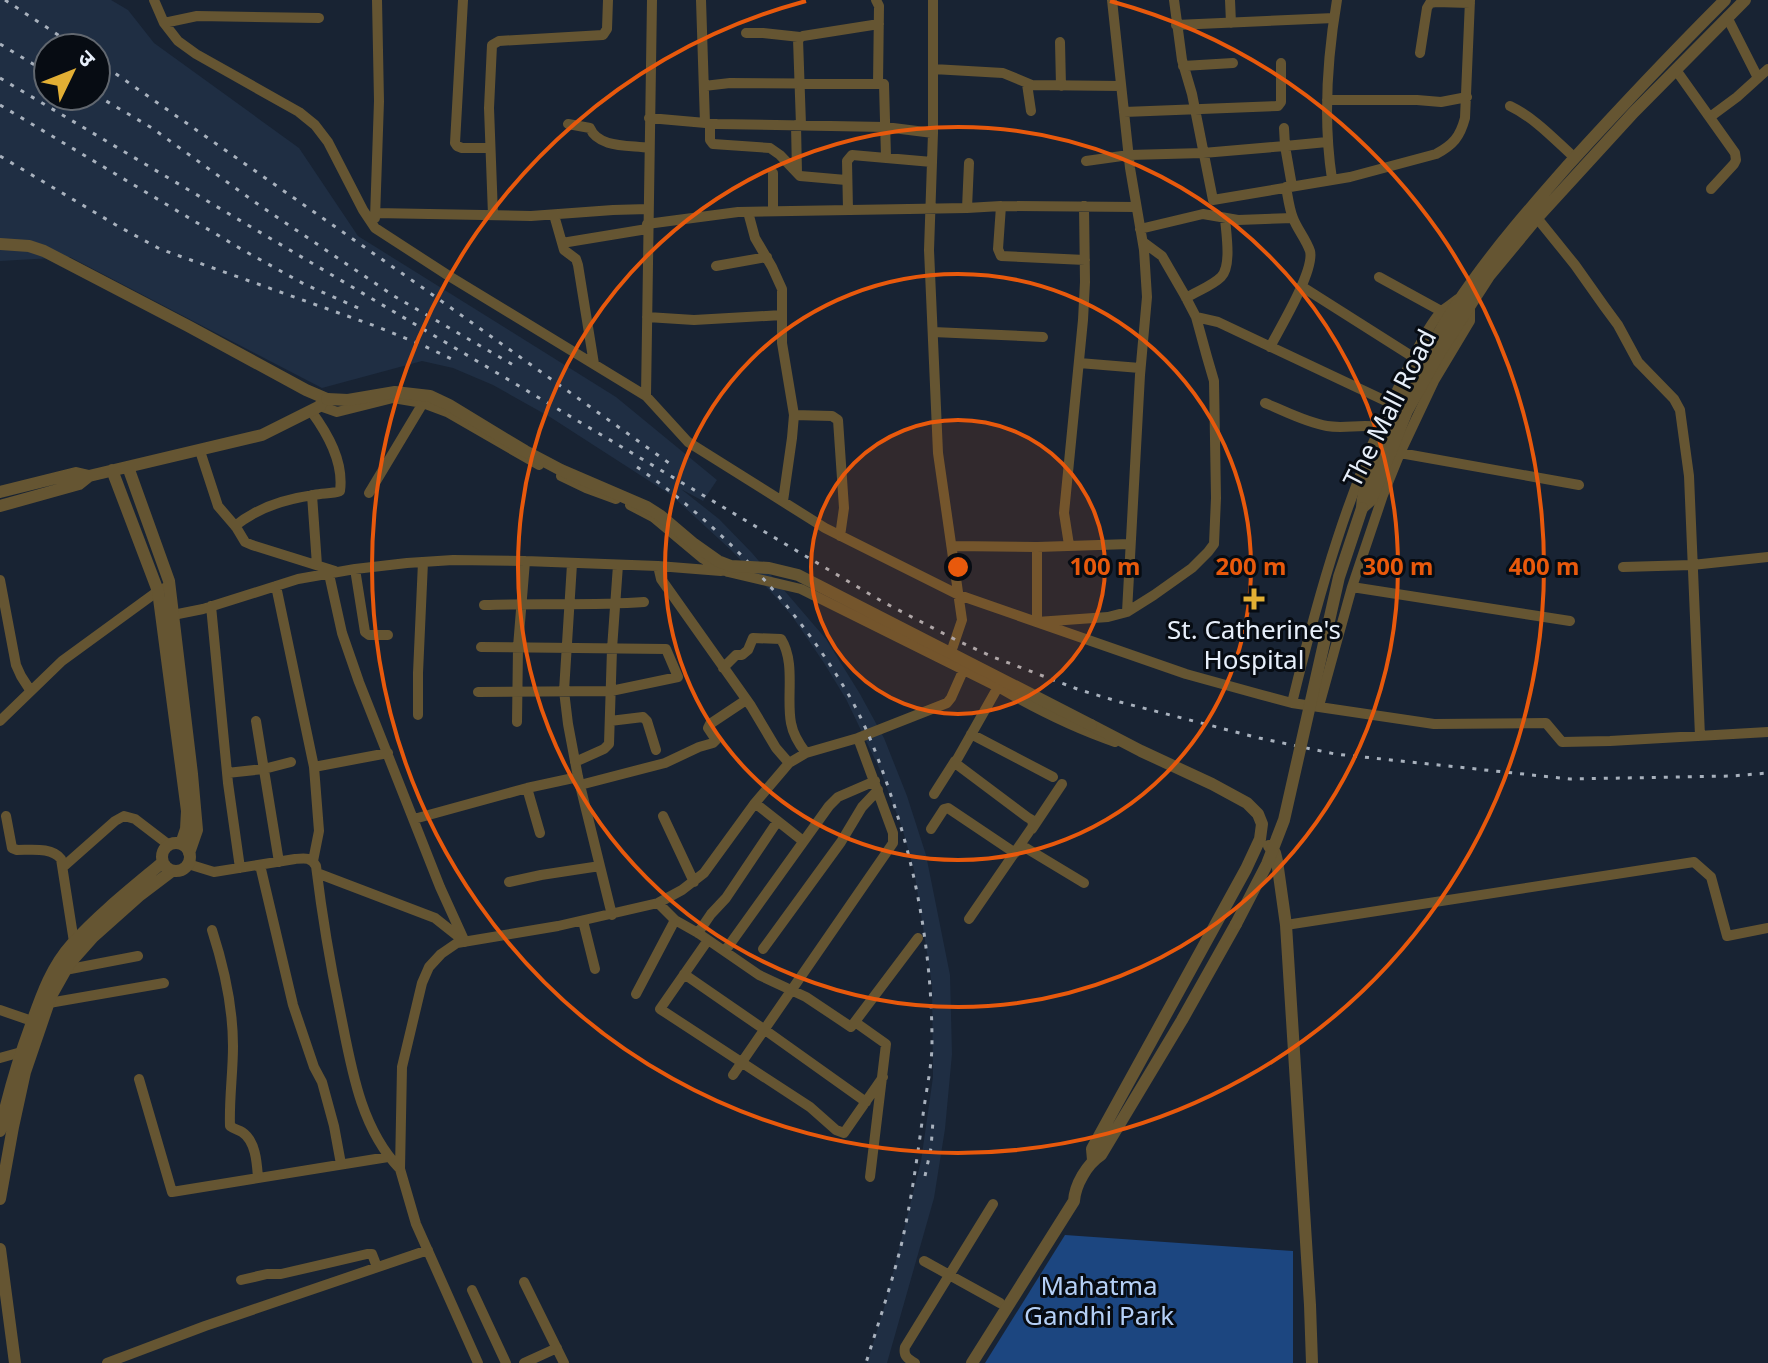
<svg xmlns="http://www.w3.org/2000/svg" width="1768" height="1363" viewBox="0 0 1768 1363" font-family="'Noto Sans','Noto Sans Devanagari',sans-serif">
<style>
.built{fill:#1f2e43;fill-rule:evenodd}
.green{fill:#1c4680}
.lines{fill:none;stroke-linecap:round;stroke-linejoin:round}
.minor{stroke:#655532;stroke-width:10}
.tertiary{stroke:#655532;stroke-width:12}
.rail{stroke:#a8b1bd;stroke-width:3;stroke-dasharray:4 8;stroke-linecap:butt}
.tertiary-bridge{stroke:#655532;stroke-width:12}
.ring{fill:none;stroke:#e8590c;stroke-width:4}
.poi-dot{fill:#e2af34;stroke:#070c13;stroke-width:3}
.labels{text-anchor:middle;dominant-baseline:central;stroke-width:6;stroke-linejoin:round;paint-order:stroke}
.street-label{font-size:26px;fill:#e7effa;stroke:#070c13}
.poi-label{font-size:26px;fill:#e7effa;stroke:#070c13}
.park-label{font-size:26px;fill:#b5d0f6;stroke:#070c13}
.centre{fill:#e8590c;stroke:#070c13;stroke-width:4}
.ring-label{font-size:24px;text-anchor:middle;font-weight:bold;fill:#e8590c;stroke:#070c13;stroke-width:6;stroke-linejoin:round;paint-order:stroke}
</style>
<rect width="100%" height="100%" fill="#182333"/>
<path class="built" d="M0,0H111L128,10L154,43L299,148L358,236L616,397L717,480L703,501L681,489L719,519L752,553L826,639L860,694L884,738L907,796L926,855L950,975L952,1054L945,1129L934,1198L887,1363H867L886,1301L921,1161L933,1077L932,985L914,870L902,828L881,772L846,699L824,663L792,616L772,593L731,550L671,495L550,417L493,385L453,368L422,361L322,388L70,257L0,261ZM48,48H96V96H48Z"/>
<path class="green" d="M1065,1235L1293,1251V1363H985Z"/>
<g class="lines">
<path class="minor" d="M154,0L164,23L178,41L196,54L299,112L315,125L328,142L363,210L375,228L449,276L646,396L688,442L825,528L959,595L1186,674L1262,695L1292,703L1434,724L1546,723L1562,742L1610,741L1768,732
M463,0L455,143L457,146L462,148H490
M701,0L705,123
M876,0L879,6L878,84
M933,0V133L929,250L938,453L962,620L949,658
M1174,0L1182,60L1192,94L1213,200L1350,177L1436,154C1453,145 1460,137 1465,118L1470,0
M1230,0L1231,23
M1727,17L1758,78
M164,23L197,16L319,18
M1176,25L1334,18
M746,33H763L800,37
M1060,42L1061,86
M1420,53L1427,8L1430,3L1436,2L1470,3
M1183,66L1233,63
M933,69L1003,73L1032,85L1121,86
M1676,70L1735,153L1736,160L1734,164L1711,189
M1027,84L1031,111
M704,86L730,83L884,84L886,157
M1327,100H1417L1441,102L1467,97
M1510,106C1535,118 1554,139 1575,158
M1124,112L1278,106L1281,102V63
M1710,117L1737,97L1768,69
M649,118L717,124L885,127L933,133
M568,124L590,128C598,148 629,145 649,148
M710,124V140L713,144L770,148L780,155L800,176L846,180
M796,125L797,173
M801,125L798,39L803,36L879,24
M1284,128L1285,146L1327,142
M1086,161L1129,155L1203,153L1285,146L1292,186
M1332,179C1323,120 1327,59 1337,0
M1001,206L998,249L1001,256L1085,260
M967,208L969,163
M848,210L847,161L852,155L932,162
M773,211V173
M748,212L755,238L772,267L782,289V343L794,415L792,438L783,501
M375,213L531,216L613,210L648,209
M493,215L489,108L492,45L499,41L603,35L607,29L608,0
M554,215L564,250L576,259L578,265L594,364
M375,218L379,101L377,0
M1537,218L1575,265L1604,306L1618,325L1638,362L1674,399L1680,410L1689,476L1700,736
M647,224L738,212L967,208L1001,206L1136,207
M1140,229L1203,214L1238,220L1293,218
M562,243L647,229
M716,266L767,257
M1379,277L1441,311
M1301,286L1413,357
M1186,298C1197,291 1212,286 1221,277C1232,266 1226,233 1225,218
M647,317L694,320L782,315
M1196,317L1218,322L1390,403
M933,332L1043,337
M1270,347C1280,328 1315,270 1310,251C1306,239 1297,229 1293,218C1289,208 1288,197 1286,187
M1079,363L1140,368
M646,396L652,0
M1265,403C1285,411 1305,422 1327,426C1344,429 1361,424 1379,427
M320,406L337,412L393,398L423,403L447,412L539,465
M794,415L832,416L838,420L844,508L840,536
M200,451L218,506L236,527L245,542L252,545L335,571
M1400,453L1579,485
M561,476L586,488L616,499
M369,493L423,403
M312,495L317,565
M630,505L653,517L702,558L728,572L801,589L998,687C1036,709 1074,728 1115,742
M235,526C258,507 285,499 314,495C323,493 332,494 340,491C344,462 328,434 311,411
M1069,545L1064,513L1083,320L1085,282L1084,206
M952,546L1037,547L1130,544
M1037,547V622L1108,617L1127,612L1140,375L1147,297L1144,250L1130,168L1112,0
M572,564L564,691L568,724L578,777L612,915
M658,566L661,579L751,706L776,748L789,763
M1623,567L1692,565L1768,557
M355,569L365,632L369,635H388
M329,574L342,633L359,682L440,887L465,942
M0,580L16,665L21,676L30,690
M276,586L314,767L319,831L313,861
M1352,587L1570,621
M484,605C537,603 591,606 644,602
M211,606L228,783L240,868
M1127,612L1154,595L1192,568L1208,552L1214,544L1216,498L1214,381L1207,357L1196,317L1184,294L1162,256L1143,242
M168,616L203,609L298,579L355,569L407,563L453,560L525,561L658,566L721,571
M723,668L736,655H742L748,650L753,638L781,639C796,663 786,697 791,723C793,734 799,744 806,753
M478,692L611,691L678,677L666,649L481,647
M1292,703C1319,592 1349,486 1400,384C1409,366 1429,322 1443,310C1448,306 1453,303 1458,299
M1319,706L1352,587L1383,495L1400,453L1434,381L1470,321V305
M418,715V673L423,562
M0,721L62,661L158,591L169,586
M256,721L279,862
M610,721L643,717L647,721L656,750
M517,722L518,647L525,561
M971,734L1053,777
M575,762L604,749L609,744L612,649L618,565
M314,767L388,753
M227,773L264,769L291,762
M580,785L665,763L699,747L713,743L716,740L708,728L710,724L746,700
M527,788L540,833
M934,794L955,761
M755,803L803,841
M6,816L12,848L17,850C32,850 52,847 61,859L74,942
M663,816L694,882
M414,819L527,788L578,777
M931,829L944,809L948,808L1015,853
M1032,829L1062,784
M1021,845L1084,883
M188,864L214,872L295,859C305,858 311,857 316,866C322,915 330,963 340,1011C351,1066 360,1128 400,1169
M260,865L293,1005L314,1067L322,1082L334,1126L341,1164
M63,867L115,821L124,816L135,819L169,845
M317,873L435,918L464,941
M509,882L541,875L600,866
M658,903L675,920L698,933L759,975L806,997L851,1027L918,938
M969,919L1033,826L1032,820L1027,817L955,763L998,687
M583,921L595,969
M1286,925L1694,862L1711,877L1727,936L1768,928
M212,930C224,967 233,1006 233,1046C233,1073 229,1099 230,1126C234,1129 238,1130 242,1132C256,1141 257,1164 258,1178
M698,933L711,914L726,898L777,822
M708,940L660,1009L810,1107L836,1130L844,1133L883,1077
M763,949L841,842L862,807L878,790
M725,951L829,806L838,797L875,781
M65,970L138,956
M684,974L765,1030L866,1102
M636,994L675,920
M49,1003L164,983
M0,1010L32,1021
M855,1022L886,1044L870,1177
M0,1058L25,1051
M733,1075L893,843V833L858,738
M139,1079L172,1192L388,1157
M924,1261L1000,1303
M241,1280L267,1274H281L367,1254H372L377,1267
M524,1282L564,1363
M472,1290L506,1363
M107,1363L205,1326L428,1250
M478,1363L416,1224L400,1169L402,1067L422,983L429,967L441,954L457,943L558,926L658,903L682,890L704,873L755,803L789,763L806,753L858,738L947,703L951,698L963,671
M524,1363L557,1348
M915,1363C908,1359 903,1356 905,1347L993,1204"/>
<path class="tertiary" d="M0,244L29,246L44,251L188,326L306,390L327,399
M128,467L169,581L192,774L197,830L189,853
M112,470L158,591L187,811L186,829L181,844
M0,492L76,473L89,476L262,435L320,406L324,398
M0,506L79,484L89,476
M1362,508L1371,500L1407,411L1440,352L1489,276L1537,218L1634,112L1745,0
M1362,508C1363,480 1379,453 1390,428C1411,382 1435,336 1463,295C1495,248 1533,205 1570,163C1621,107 1672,53 1725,0
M1091,725L1141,751L1212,784L1247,803L1258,814L1262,824L1260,839L1246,869L1092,1149L1093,1160
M162 857a14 14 0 1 1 28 0a14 14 0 1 1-28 0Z
M1269,846L1275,853L1277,861L1286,925L1310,1305L1312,1363
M0,1131C8,1095 18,1060 31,1025C41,997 51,967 72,944C99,914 132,888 163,862
M0,1199L13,1127L25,1072L51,996L69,964L93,937L139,896L172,871
M0,1249L15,1363
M972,1363L1074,1201C1075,1185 1087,1164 1101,1155L1182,1020L1236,924"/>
<path class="rail" d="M5,0L78,48
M0,44L48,73
M96,60L423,288L669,463
M0,78L883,602L956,640L993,657L1080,690L1120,702L1259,738L1335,754L1570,779L1732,776L1768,773
M96,95L152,128L259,205L394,296L515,366
M0,105L241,249L304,284L365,311
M0,156L116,225L160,249L378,327L422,345L458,362
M637,467C719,524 792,601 844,687C862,716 875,749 886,781C916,865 932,953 932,1043C932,1066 926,1091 923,1115C917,1159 911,1203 901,1246C891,1286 878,1324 866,1363
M925,1176L931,1148L933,1121"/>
<path class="tertiary-bridge" d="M327,399L348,400L395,392L430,396L449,405L525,451L561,470L647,507L661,516L694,544L718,561L731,566L769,568L798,575L1091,725
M1236,924L1267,864L1284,820L1339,577L1362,508"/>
</g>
<circle cx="958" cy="567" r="147" fill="#e8590c" fill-opacity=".12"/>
<g class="ring">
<circle cx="958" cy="567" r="147"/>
<circle cx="958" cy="567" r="293"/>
<circle cx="958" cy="567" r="440"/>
<path d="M1110 1A586 586 0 1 1 806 1"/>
</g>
<path class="poi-dot" d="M1250 587h8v8h8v8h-8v8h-8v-8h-8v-8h8z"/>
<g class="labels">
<g class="street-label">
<text transform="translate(1389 408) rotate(-63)">The Mall Road</text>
</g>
<g class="poi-label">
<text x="1254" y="629">St. Catherine's<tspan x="1254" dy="30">Hospital</tspan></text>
</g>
<g class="park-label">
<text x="1099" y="1285">Mahatma<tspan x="1099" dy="30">Gandhi Park</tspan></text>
</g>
</g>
<circle cx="958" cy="567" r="12" class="centre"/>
<g class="ring-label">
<text x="1105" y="575">100 m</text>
<text x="1251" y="575">200 m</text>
<text x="1398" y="575">300 m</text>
<text x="1544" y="575">400 m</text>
</g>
<g transform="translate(72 72) rotate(47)"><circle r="38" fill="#070c13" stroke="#61676f" stroke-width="2"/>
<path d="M0-6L14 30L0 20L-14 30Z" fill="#e2af34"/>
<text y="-12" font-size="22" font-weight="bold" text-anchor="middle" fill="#e7effa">उ</text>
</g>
</svg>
